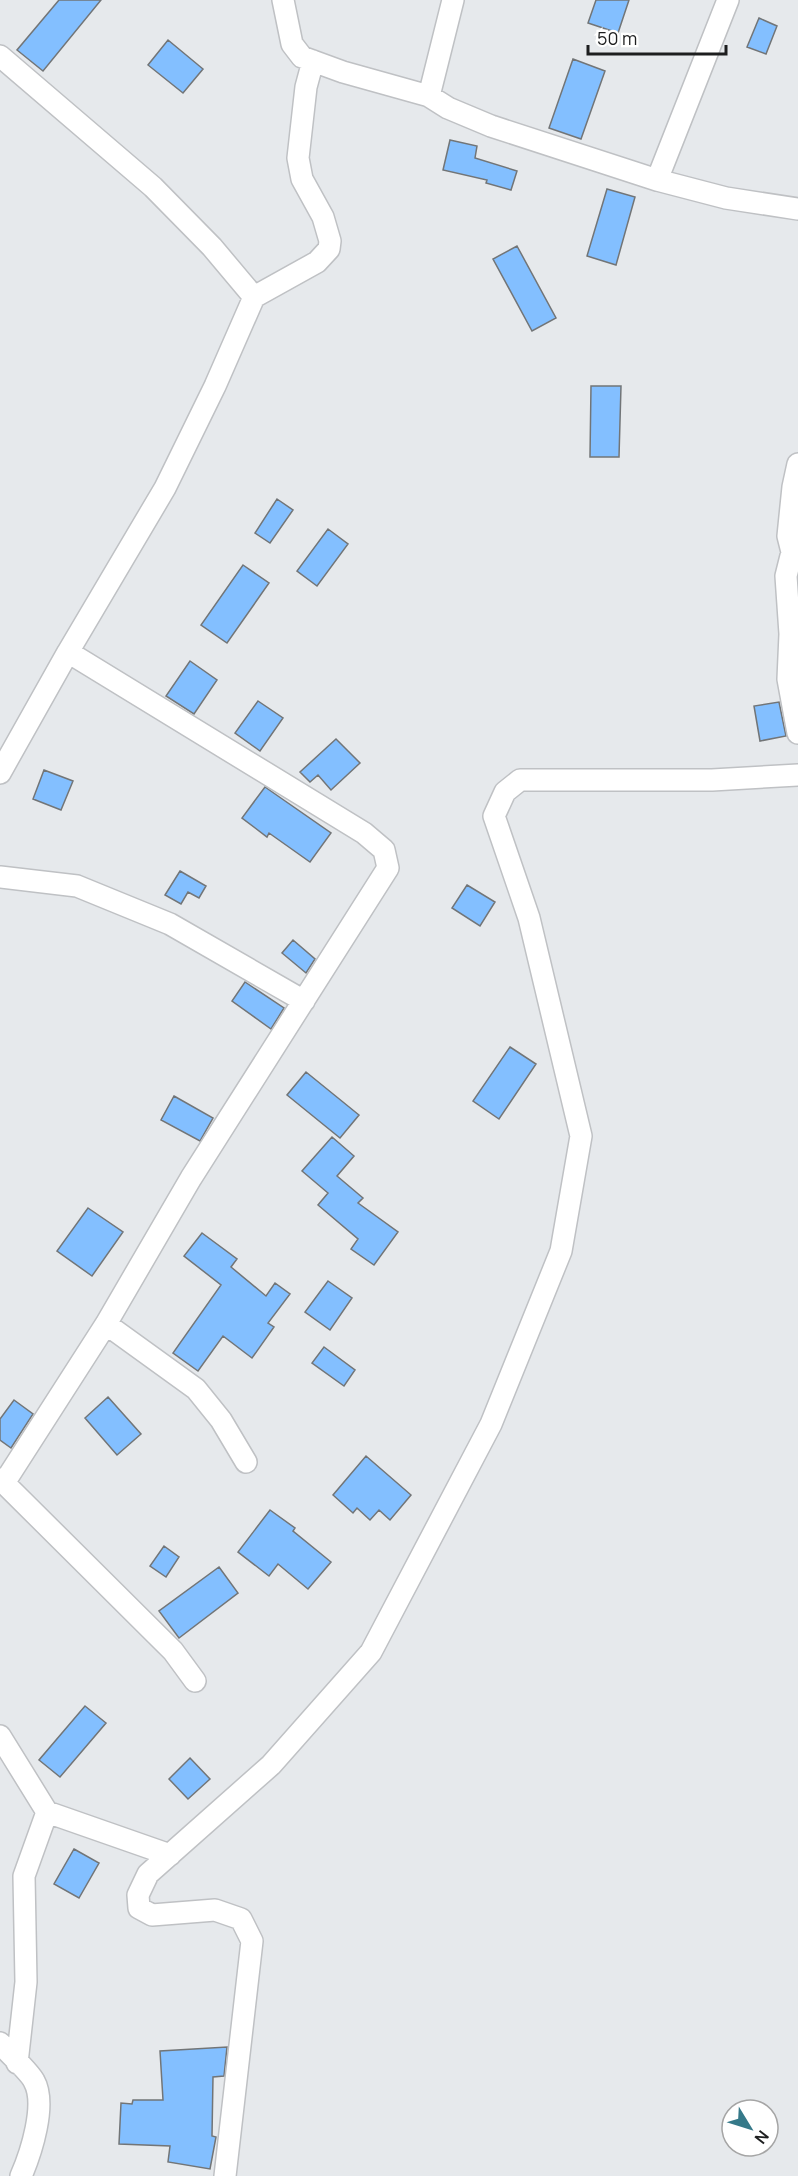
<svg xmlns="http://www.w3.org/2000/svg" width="798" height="2176" viewBox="0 0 798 2176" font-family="Manrope,sans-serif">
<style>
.building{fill:#83bfff;stroke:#727577;stroke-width:1.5}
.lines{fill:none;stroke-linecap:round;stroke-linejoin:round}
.street-casing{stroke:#bfc1c4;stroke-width:24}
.street{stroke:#fff;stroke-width:21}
</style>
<rect width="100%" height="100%" fill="#e6e9ec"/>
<path class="building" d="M59,0H101L43,71L17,50Z
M596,0H629L618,33L588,23Z
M759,18L777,26L766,54L747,47Z
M168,40L203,69L183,93L148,65Z
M573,59L605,71L581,139L549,128Z
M450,140L477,146L475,158L517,171L511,190L486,183L487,180L443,170Z
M607,189L635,197L616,265L587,256Z
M517,246L556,318L532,331L493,259Z
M591,386H621L619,457H590Z
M277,499L293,510L270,543L255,533Z
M328,529L348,544L317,586L297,571Z
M243,565L269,583L227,643L201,625Z
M190,661L217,680L194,714L166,696Z
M258,701L283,718L260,751L235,733Z
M779,702L786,736L760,741L754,706Z
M336,739L360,763L331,790L318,775L310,782L300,772Z
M44,770L73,781L61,810L33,799Z
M265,787L331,833L310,862L269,833L267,837L242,818Z
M180,871L206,886L199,898L188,892L181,904L165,895Z
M467,885L495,902L480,926L452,908Z
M293,940L315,959L306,973L282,953Z
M245,982L284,1008L271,1029L232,1001Z
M510,1047L536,1064L499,1119L473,1101Z
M306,1072L359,1115L340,1138L287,1095Z
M174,1096L213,1118L200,1141L161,1120Z
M332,1137L354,1156L337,1176L363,1198L358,1203L398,1232L374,1265L351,1249L358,1239L318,1205L328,1193L302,1171Z
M88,1208L123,1232L92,1276L57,1251Z
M202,1233L237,1259L231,1267L266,1296L275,1283L290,1294L268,1323L274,1327L252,1358L223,1336L198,1371L173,1353L221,1285L184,1256Z
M328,1281L352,1298L330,1330L305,1312Z
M324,1347L355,1370L344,1386L312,1363Z
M108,1397L141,1434L117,1455L85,1418Z
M14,1400L33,1414L11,1448L0,1440V1419Z
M366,1456L411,1495L390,1520L379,1510L370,1520L357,1508L353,1513L333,1495Z
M270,1510L295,1528L293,1531L331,1562L308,1589L278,1564L269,1576L238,1552Z
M164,1546L179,1557L166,1577L150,1566Z
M219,1567L238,1593L179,1638L159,1611Z
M85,1706L106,1723L60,1777L39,1760Z
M190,1758L210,1779L188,1799L169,1779Z
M74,1849L99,1863L79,1898L54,1884Z
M227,2047L224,2076L213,2077L212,2136L216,2137L210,2169L168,2162L170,2146L119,2144L121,2103L132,2104L133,2100H163L160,2051Z"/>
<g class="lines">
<g class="street-casing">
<path id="street" d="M283,0L292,44L302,57L343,72L429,96L448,108L491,126L657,180L726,198L798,209
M0,56L153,187L212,247L254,297
M429,96L453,0
M657,180L728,0
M798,464L793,487L788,536L792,552L786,576L790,634L788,679L798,733
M0,773L68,652L165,488L215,386L254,297L317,262L329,249L330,241L323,217L302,179L298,158L306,87L313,61
M0,877L77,886L170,924L304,1001
M106,1324L196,1389L221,1420L246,1462
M0,1479L173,1651L195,1681
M4,1483L106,1324L191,1178L388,868L384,850L364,833L68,652
M0,1736L47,1812L170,1855
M0,2043C9,2054 29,2071 34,2081C47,2104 31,2153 21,2176
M17,2063L26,1982L24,1876L47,1812
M225,2176L252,1941L241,1919L215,1910L152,1915L139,1908L138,1895L148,1874L271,1765L371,1652L491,1424L561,1251L581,1136L529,918L494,816L505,792L520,780H712L798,775"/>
</g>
<use href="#street" class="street"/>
</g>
<g transform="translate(750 2128) rotate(128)"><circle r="28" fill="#ffffff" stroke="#a5a5a5" stroke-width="1.5"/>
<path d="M0-4.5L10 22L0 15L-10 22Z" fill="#357989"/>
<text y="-9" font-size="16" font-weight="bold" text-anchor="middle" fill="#1d1e1f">N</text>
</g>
<path d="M588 45v9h138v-9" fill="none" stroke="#1d1e1f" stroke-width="3"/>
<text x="597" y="45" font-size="18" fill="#1d1e1f" stroke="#ffffff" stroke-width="4.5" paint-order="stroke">50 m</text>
</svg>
